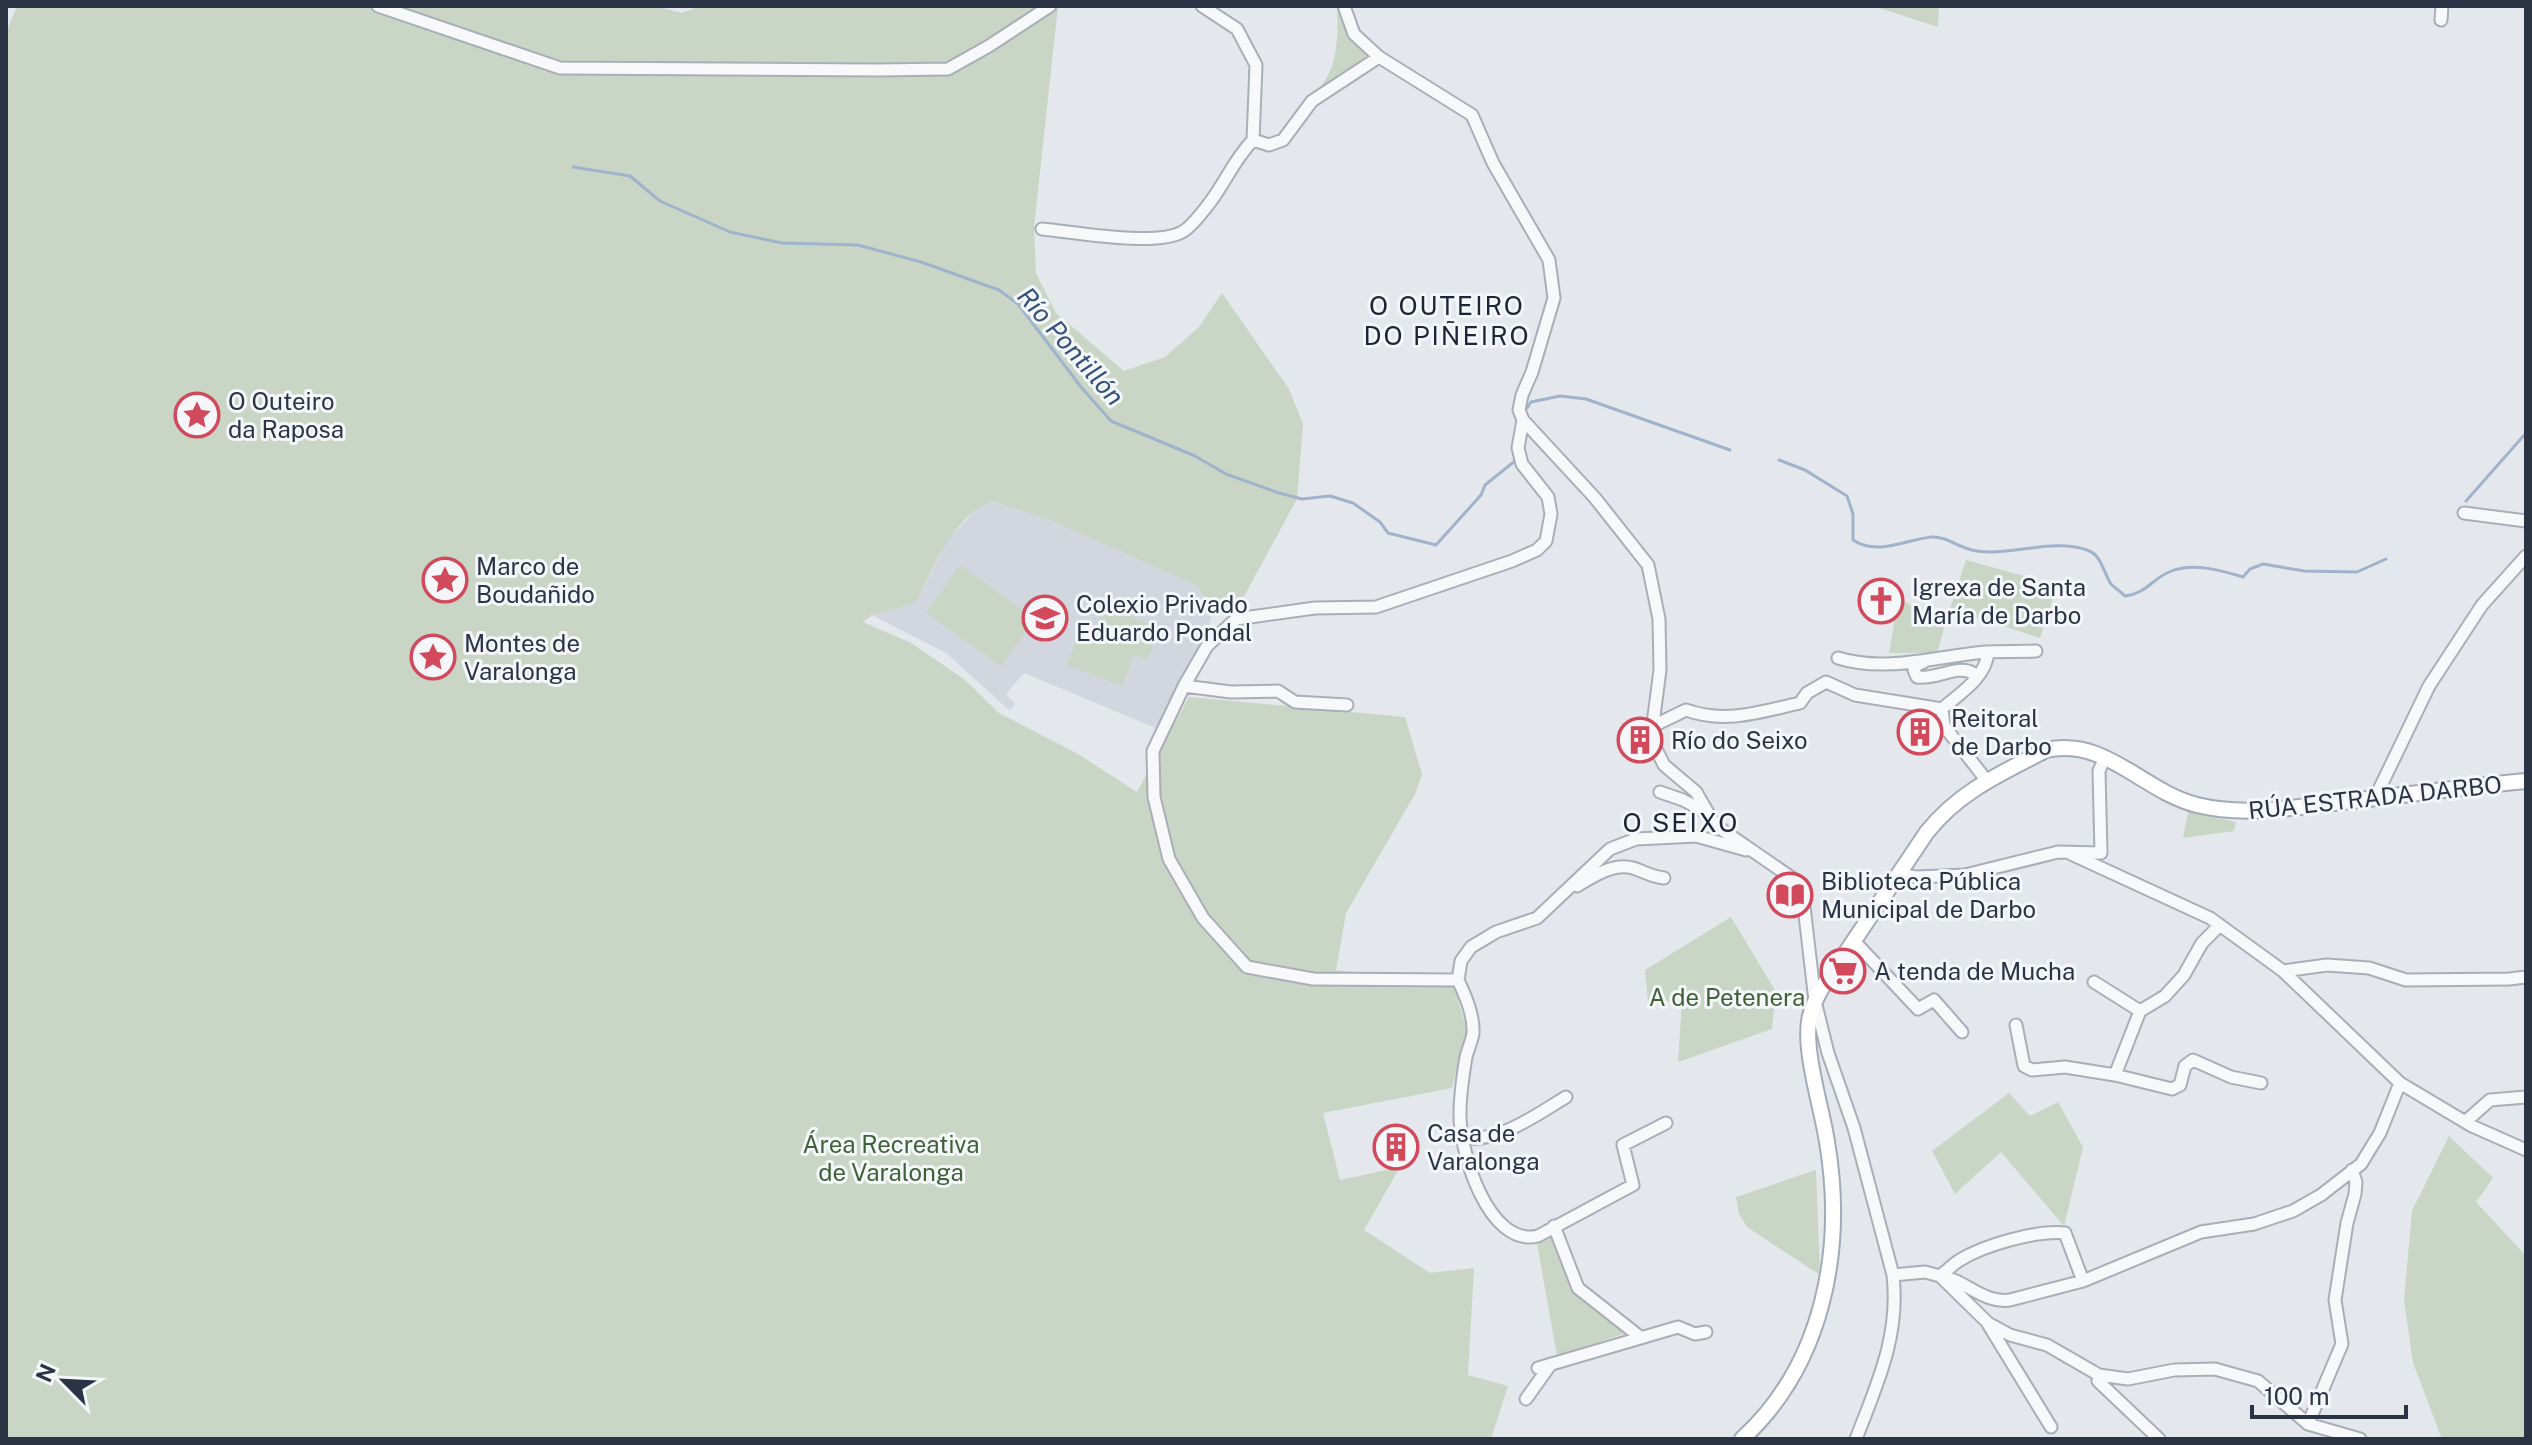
<svg xmlns="http://www.w3.org/2000/svg" width="2532" height="1445" viewBox="0 0 2532 1445" font-family="'Public Sans',sans-serif">
<style>
.built{fill:#d2d6de}
.green{fill:#c9d6c5}
.lines{fill:none;stroke-linecap:round;stroke-linejoin:round}
.stream{stroke:#9fb4cc;stroke-width:3}
.minor-casing{stroke:#a9aeb7;stroke-width:15}
.major-casing{stroke:#a3abb8;stroke-width:18}
.minor{stroke:#f7f8fa;stroke-width:11}
.major{stroke:#fff;stroke-width:14}
.labels{text-anchor:middle;dominant-baseline:central;stroke-width:6;stroke-linejoin:round;paint-order:stroke}
.poi-label{font-size:24px;fill:#2b3445;stroke:#f4f6f9;text-anchor:start}
.street-label{font-size:24px;fill:#2b3445;stroke:#f4f6f9}
.park-label{font-size:24px;fill:#3f6138;stroke:#f4f6f9}
.neighbourhood-label{font-size:26px;letter-spacing:2px;fill:#1d2536;stroke:#f4f6f9}
.water-label{font-size:26px;font-style:italic;fill:#34527a;stroke:#f4f6f9}
</style>
<rect width="100%" height="100%" fill="#e4e7ec"/>
<path class="built" d="M992,501L1050,520L1196,585L1207,596L1213,608L1207,635L1158,729L1024,673L1006,694L1015,704L1010,711L946,653L872,615L916,603L948,539L979,507Z"/>
<path class="green" d="M17,6H655L682,13L700,6H913L915,8L918,6H1058L1034,227L1036,273L1056,313L1124,371L1165,357L1199,327L1222,293L1289,389L1303,424L1297,499L1235,613L1213,608L1196,585L1050,520L992,501C951,519 935,565 916,603L872,615L863,622L911,643L964,679L999,713L1078,754L1137,792L1189,697L1405,717L1422,774L1415,794L1346,913L1336,970L1454,986L1467,1030L1452,1088L1323,1113L1340,1180L1400,1167L1364,1230L1430,1273L1474,1268L1468,1375L1508,1386L1491,1439H6V33Z
M1337,6H1339L1349,34L1369,54L1370,59L1319,91H1316C1339,71 1338,34 1337,6Z
M1873,6H1939L1938,27Z
M1966,560L2049,583L2055,593L2040,638L1950,609Z
M960,565L1035,619L1001,666L926,613Z
M1898,599L1946,621L1937,653H1889Z
M1105,607L1160,628L1147,660L1134,655L1122,686L1067,665L1079,634L1092,638Z
M2188,812L2236,822L2234,831L2183,838Z
M1731,917L1776,992L1772,1029L1678,1062L1682,1001L1648,1002L1645,970Z
M2009,1093L2030,1116L2058,1102L2083,1147L2064,1226L2001,1152L1955,1194L1932,1151Z
M2449,1136L2493,1178L2476,1202L2526,1256V1439H2442L2413,1363L2404,1300L2412,1211Z
M1816,1170L1820,1275L1747,1227L1739,1214L1736,1197Z
M1556,1236L1575,1289L1626,1333L1557,1356L1537,1243Z"/>
<g class="lines">
<path class="stream" d="M573,167L630,176L660,201L730,232L782,243L858,245L921,262L999,290L1018,304L1081,387L1111,421L1195,456L1226,474L1279,493L1302,499L1330,496L1353,503L1380,522L1388,533L1436,545L1481,495L1485,485L1515,461V456
M1527,408L1531,402L1560,396L1586,399L1730,450
M1779,460L1805,470L1847,496L1853,514V540C1877,556 1905,540 1931,537C1947,536 1960,549 1977,551C2013,556 2052,538 2087,550C2102,555 2103,572 2111,584C2115,588 2121,592 2125,596C2147,593 2151,580 2169,572C2192,562 2220,570 2243,577L2250,569L2263,564L2304,571L2357,572L2386,559
M2466,501L2526,433"/>
<g class="minor-casing">
<path id="minor" d="M378,6L560,68L878,70L948,69L989,46L1050,6
M1202,6L1237,29L1256,65L1253,140L1269,145L1283,140L1312,101L1379,57
M1344,6L1354,34L1379,57L1472,115L1493,163L1549,260L1554,298L1532,372L1522,395L1519,410L1523,420L1518,448L1522,464L1548,497L1551,514L1546,541L1537,550L1512,561L1376,607L1315,608L1236,619L1207,646L1184,686L1153,751L1154,797L1169,859L1203,918L1247,967L1313,979L1458,980
M2441,20L2442,6
M1042,229C1075,232 1155,247 1182,232C1192,227 1204,210 1211,201C1227,179 1234,160 1253,140
M1523,420L1595,498L1648,565L1659,619L1660,670L1651,739L1664,765L1696,792L1715,825L1792,878L1802,889L1815,1001L1828,1053L1854,1128L1893,1275C1900,1336 1877,1384 1856,1439
M2464,513L2526,521
M1838,658C1886,673 1938,656 1986,652C2003,651 2020,652 2036,651
M1924,662L1917,665L1914,670L1917,677C1936,680 1957,664 1973,673L1975,680
M1184,686L1231,692L1278,691L1295,702L1347,705
M1942,709L1944,726L1987,781
M1942,709C1960,693 1986,678 1988,652
M1653,726L1686,710C1725,724 1760,712 1800,703L1807,693L1826,682L1855,695L1942,709
M1660,792L1683,800L1709,814
M2375,798L2429,686L2482,605L2526,556
M2071,854L2210,918L2283,971L2400,1083L2472,1126L2526,1150
M1900,874L1916,877L1965,875L2058,852L2101,853L2099,771L2105,757
M1577,886C1592,877 1614,862 1633,868C1645,872 1652,877 1664,878
M1854,941L1918,1009L1934,1000L1962,1032
M2283,971L2327,965L2369,968L2406,980L2509,979L2526,977
M1458,980C1465,995 1474,1015 1473,1033C1472,1041 1468,1049 1466,1057C1463,1075 1460,1095 1460,1113C1459,1150 1488,1248 1538,1236L1633,1185L1623,1145L1666,1123
M1458,980L1461,961L1471,947L1496,932L1537,918L1610,849L1636,839L1696,836L1746,850
M2094,982L2140,1011
M2016,1025L2024,1066L2032,1070L2065,1067L2115,1075L2140,1011L2165,996L2184,975L2202,943L2220,925
M2115,1075L2172,1089L2180,1085L2185,1066L2193,1060L2231,1077L2261,1083
M2465,1122L2490,1100L2526,1097
M1464,1138C1500,1142 1536,1115 1566,1097
M1554,1226L1578,1288L1640,1337
M1893,1275L1925,1272L1940,1276L1988,1323L2010,1335L2047,1345L2099,1375L2128,1379L2174,1370L2215,1369L2258,1381L2308,1424L2360,1439
M1940,1276C1966,1280 1983,1304 2010,1300L2083,1281L2201,1232L2254,1224L2293,1211L2321,1195L2361,1164L2380,1133L2400,1083
M1940,1276C1947,1271 1953,1264 1960,1260C1984,1245 2037,1230 2065,1233L2083,1281
M1988,1324L2051,1427
M1538,1368L1678,1327L1695,1334L1706,1332
M2099,1375L2098,1381L2159,1439
M1526,1399L1551,1364
M2308,1424L2342,1344L2335,1300L2347,1223L2355,1194L2356,1182L2352,1170"/>
</g>
<g class="major-casing">
<path id="major" d="M1742,1439C1824,1364 1845,1248 1827,1142C1822,1108 1802,1048 1810,1016C1816,991 1835,969 1849,948C1875,909 1901,871 1927,832C1960,791 2000,774 2046,750C2106,737 2142,791 2197,805C2245,817 2295,807 2343,802C2404,795 2465,787 2526,781"/>
</g>
<use href="#minor" class="minor"/>
<use href="#major" class="major"/>
</g>
<defs>
<g id="sight-ring" transform="scale(2.3)"><circle r="9.5" fill="#f4f6f9" stroke="#d1495b" stroke-width="1.5"/><path d="M0-6L1.8-2.2L6-1.7L2.9 1.2L3.7 5.4L0 3.3L-3.7 5.4L-2.9 1.2L-6-1.7L-1.8-2.2Z" fill="#d1495b"/></g>
<g id="church-ring" transform="scale(2.3)"><circle r="9.5" fill="#f4f6f9" stroke="#d1495b" stroke-width="1.5"/><path d="M-1.2-6h2.4v3.5h3.3v2.4h-3.3V6h-2.4V-.1h-3.3v-2.4h3.3Z" fill="#d1495b"/></g>
<g id="school-ring" transform="scale(2.3)"><circle r="9.5" fill="#f4f6f9" stroke="#d1495b" stroke-width="1.5"/><path d="M0-5L7-2L0 1L-7-2ZM-4 1L0 2.5L4 1V4Q0 6-4 4Z" fill="#d1495b"/></g>
<g id="building-ring" transform="scale(2.3)"><circle r="9.5" fill="#f4f6f9" stroke="#d1495b" stroke-width="1.5"/><path d="M-4-6H4V6H1V3H-1V6H-4ZM-2.5-4.3h1.7v1.8h-1.7ZM.8-4.3h1.7v1.8H.8ZM-2.5-1h1.7V.8h-1.7ZM.8-1h1.7V.8H.8Z" fill="#d1495b"/></g>
<g id="library-ring" transform="scale(2.3)"><circle r="9.5" fill="#f4f6f9" stroke="#d1495b" stroke-width="1.5"/><path d="M-6-4Q-3-5.5-.7-3.5V5Q-3 3-6 4ZM6-4Q3-5.5 .7-3.5V5Q3 3 6 4Z" fill="#d1495b"/></g>
<g id="supermarket-ring" transform="scale(2.3)"><circle r="9.5" fill="#f4f6f9" stroke="#d1495b" stroke-width="1.5"/><path d="M-6-5.5h2.5l.6 2H6L4.5 2H-2.5L-4.4-4H-6ZM-1.5 3.2a1.3 1.3 0 1 0 .1 0ZM3 3.2a1.3 1.3 0 1 0 .1 0Z" fill="#d1495b"/></g>
</defs>
<g fill-rule="evenodd">
<use href="#sight-ring" x="197" y="415"/>
<use href="#sight-ring" x="445" y="580"/>
<use href="#church-ring" x="1881" y="601"/>
<use href="#school-ring" x="1045" y="618"/>
<use href="#sight-ring" x="433" y="657"/>
<use href="#building-ring" x="1920" y="732"/>
<use href="#building-ring" x="1640" y="740"/>
<use href="#library-ring" x="1790" y="895"/>
<use href="#supermarket-ring" x="1843" y="971"/>
<use href="#building-ring" x="1396" y="1147"/>
</g>
<g class="labels">
<g class="poi-label">
<text x="228" y="401">O Outeiro<tspan x="228" dy="28">da Raposa</tspan></text>
<text x="476" y="566">Marco de<tspan x="476" dy="28">Boudañido</tspan></text>
<text x="1912" y="587">Igrexa de Santa<tspan x="1912" dy="28">María de Darbo</tspan></text>
<text x="1076" y="604">Colexio Privado<tspan x="1076" dy="28">Eduardo Pondal</tspan></text>
<text x="464" y="643">Montes de<tspan x="464" dy="28">Varalonga</tspan></text>
<text x="1951" y="718">Reitoral<tspan x="1951" dy="28">de Darbo</tspan></text>
<text x="1671" y="740">Río do Seixo</text>
<text x="1821" y="881">Biblioteca Pública<tspan x="1821" dy="28">Municipal de Darbo</tspan></text>
<text x="1874" y="971">A tenda de Mucha</text>
<text x="1427" y="1133">Casa de<tspan x="1427" dy="28">Varalonga</tspan></text>
</g>
<g class="street-label">
<text transform="translate(2375 797) rotate(-6)">RÚA ESTRADA DARBO</text>
</g>
<g class="park-label">
<text x="1727" y="997">A de Petenera</text>
<text x="891" y="1144">Área Recreativa<tspan x="891" dy="28">de Varalonga</tspan></text>
</g>
<g class="neighbourhood-label">
<text x="1447" y="305">O OUTEIRO<tspan x="1447" dy="30">DO PIÑEIRO</tspan></text>
<text x="1681" y="822">O SEIXO</text>
</g>
<g class="water-label">
<text transform="translate(1071 346) rotate(49)">Río Pontillón</text>
</g>
</g>
<rect width="2532" height="1445" fill="none" stroke="#2b3445" stroke-width="16"/>
<g transform="translate(64 1381) rotate(294)" stroke="#f4f6f9" stroke-width="6" paint-order="stroke">
<path d="M0-6L14 30L0 20L-14 30Z" fill="#2b3445"/>
<text y="-12" font-size="22" font-weight="bold" text-anchor="middle" fill="#2b3445">N</text>
</g>
<path d="M2252 1405v12h154v-12" fill="none" stroke="#2b3445" stroke-width="4"/>
<text x="2264" y="1405" font-size="24" fill="#2b3445" stroke="#f4f6f9" stroke-width="6" paint-order="stroke">100 m</text>
</svg>
